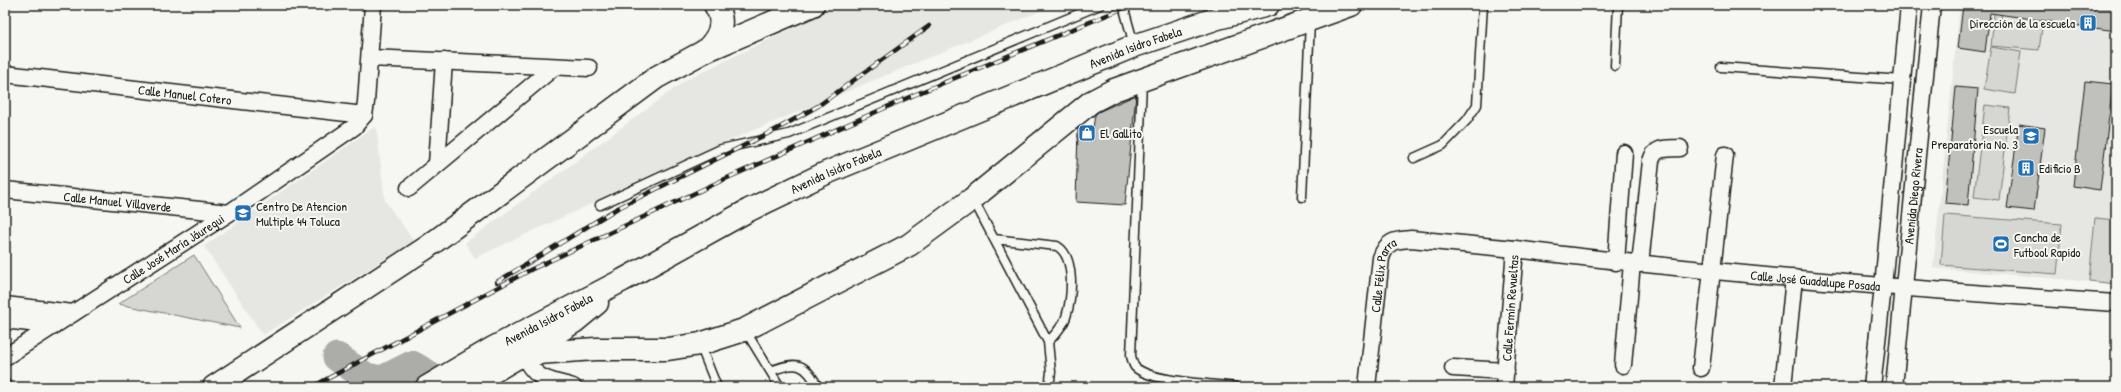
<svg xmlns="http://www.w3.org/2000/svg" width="2121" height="392" viewBox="0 0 2121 392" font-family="'Patrick Hand',sans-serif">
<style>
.built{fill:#e6e6e2}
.green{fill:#d6d6d2;stroke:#797977}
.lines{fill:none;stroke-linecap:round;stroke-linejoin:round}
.river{stroke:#acaca9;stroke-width:29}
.building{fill:#c0c0bd;stroke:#1c1c1c}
.service-casing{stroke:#1c1c1c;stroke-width:11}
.minor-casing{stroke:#1c1c1c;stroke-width:19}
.secondary-casing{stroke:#1c1c1c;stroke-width:25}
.trunk-casing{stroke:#1c1c1c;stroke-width:25}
.service{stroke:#f6f6f2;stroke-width:8}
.minor{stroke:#f6f6f2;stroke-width:16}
.secondary{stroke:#f6f6f2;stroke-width:22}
.trunk{stroke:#f6f6f2;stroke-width:22}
.rail-casing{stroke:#1c1c1c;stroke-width:4.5}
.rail{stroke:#f6f6f2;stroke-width:3;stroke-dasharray:9;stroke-linecap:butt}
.labels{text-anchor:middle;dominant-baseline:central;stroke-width:4;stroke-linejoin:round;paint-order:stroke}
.poi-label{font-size:13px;fill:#1c1c1c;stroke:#f6f6f2;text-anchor:start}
.street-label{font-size:13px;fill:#1c1c1c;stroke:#f6f6f2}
</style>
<rect width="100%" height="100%" fill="#f6f6f2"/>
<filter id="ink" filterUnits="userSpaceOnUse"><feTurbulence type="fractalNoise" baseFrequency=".025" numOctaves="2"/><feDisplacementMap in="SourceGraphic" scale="8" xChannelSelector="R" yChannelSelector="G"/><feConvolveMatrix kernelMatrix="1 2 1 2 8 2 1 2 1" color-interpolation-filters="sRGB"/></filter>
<g filter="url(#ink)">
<path class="built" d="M839,5H1055L713,147L475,258L465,243L686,80Z
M1960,5H2116V284L1933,268Z
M376,126L385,201L414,241L263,335L204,246Z"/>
<path class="green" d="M1995,5H2003L2001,19L2042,28L2039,50L1991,46Z
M1991,47L2021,52L2015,94L1984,89Z
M1985,105L2010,108L1999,200L1974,197Z
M1945,215L2062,224L2057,274L1941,265Z
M2095,218L2116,220V284L2089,281Z
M194,255L240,328L118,304Z"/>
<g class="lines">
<path class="river" d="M337,357L366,377L382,380L412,365L426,373"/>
</g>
<path class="building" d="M1963,5H2116V31L1990,13L1985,52L1958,48Z
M2085,81L2113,84L2100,190L2073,186Z
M1956,87L1978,89L1968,205L1945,203Z
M1136,95L1125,205L1076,202L1078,129L1081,127L1093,128L1095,115L1098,112Z
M2019,124L2045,128L2034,211L2007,208Z"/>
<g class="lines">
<g class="service-casing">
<path id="service" d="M1123,5L1134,45
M1615,66L1618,5
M1721,67L1902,80
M1142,81L1131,356C1132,359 1133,365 1135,367C1150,382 1214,384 1236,387
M1414,158L1443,145L1467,120L1477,105L1483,5
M1302,197L1310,21
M973,199L1048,342L1051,372L1049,387
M600,205L721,149L789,134L1100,5
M994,239L1057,246C1076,257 1072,298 1066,317C1063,327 1054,335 1048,342
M745,330L780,387
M700,345L717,387
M771,371C796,361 805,362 818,387
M5,383L8,387"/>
</g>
<g class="minor-casing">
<g id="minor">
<path d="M370,58L589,68"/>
<path id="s1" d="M5,74L364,115"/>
<path d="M437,164L444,61"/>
<path d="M409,188L554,67"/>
<path id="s2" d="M5,190L229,213"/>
<path id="s3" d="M1515,249C1715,274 1915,290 2116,303"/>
<path d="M1616,262L1624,153"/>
<path d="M1640,264L1651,161C1655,146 1666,149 1680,148"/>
<path d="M5,305L73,313"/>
<path d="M5,320L54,326"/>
<path d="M523,354C536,381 546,379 573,387"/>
<path id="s4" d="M5,357L229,213L354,127L364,115L366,102L373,5"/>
<path d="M1623,365L1632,263"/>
<path d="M1453,368L1506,371"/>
<path d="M1701,368L1725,155"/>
<path id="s5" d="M1367,387L1381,258C1387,241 1394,240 1411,239L1515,249L1504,387"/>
<path d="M1783,387L1794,278"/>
<path d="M1872,387L1883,287L1909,5"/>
<path id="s6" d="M1894,387L1932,5"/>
</g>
</g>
<g class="secondary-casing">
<path id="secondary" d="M705,51C719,38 727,22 715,5
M467,387L523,354L596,349H668L700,344L744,330L909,245L972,199L1091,102L1114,90L1351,5"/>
</g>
<g class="trunk-casing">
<g id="trunk">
<path d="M523,354L574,322L597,303"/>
<path d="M214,387L426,248L657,77L705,51L813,5"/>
<path id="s7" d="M427,387L493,348L623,280L749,210L826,173L1134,46L1218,18L1268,5"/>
</g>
</g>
<use href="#service" class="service"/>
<use href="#minor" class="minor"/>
<use href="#secondary" class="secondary"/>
<use href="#trunk" class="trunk"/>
<g class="rail-casing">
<path id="rail" d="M497,282L616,209L777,129L818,106L929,26
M312,387L532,269L725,179L914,95L1131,5"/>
</g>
<use href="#rail" class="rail"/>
</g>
</g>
<defs>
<g id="building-square" transform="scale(0.9)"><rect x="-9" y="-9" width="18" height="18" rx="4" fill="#1f6fb2" stroke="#f6f6f2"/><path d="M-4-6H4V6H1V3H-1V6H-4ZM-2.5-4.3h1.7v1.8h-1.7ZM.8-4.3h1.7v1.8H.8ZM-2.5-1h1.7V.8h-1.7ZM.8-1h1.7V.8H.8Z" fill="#fff"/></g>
<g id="shop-square" transform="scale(0.9)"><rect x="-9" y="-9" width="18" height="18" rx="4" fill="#1f6fb2" stroke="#f6f6f2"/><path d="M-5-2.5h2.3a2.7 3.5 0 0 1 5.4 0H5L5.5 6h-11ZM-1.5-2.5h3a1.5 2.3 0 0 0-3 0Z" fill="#fff"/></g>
<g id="school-square" transform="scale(0.9)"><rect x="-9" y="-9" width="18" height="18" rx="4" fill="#1f6fb2" stroke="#f6f6f2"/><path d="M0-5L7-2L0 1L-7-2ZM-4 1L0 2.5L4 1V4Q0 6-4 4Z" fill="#fff"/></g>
<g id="stadium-square" transform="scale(0.9)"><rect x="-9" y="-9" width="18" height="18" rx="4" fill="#1f6fb2" stroke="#f6f6f2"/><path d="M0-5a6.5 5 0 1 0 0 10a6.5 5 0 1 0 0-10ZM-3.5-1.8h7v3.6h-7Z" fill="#fff"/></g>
</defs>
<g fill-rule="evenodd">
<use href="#building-square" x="2088" y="23"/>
<use href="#shop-square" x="1087" y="133"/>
<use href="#school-square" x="2031" y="136"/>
<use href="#building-square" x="2026" y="168"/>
<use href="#school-square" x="243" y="213"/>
<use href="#stadium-square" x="2001" y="244"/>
</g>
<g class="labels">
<g class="poi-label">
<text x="2075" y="23" text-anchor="end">Dirección de la escuela</text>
<text x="2018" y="129" text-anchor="end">Escuela<tspan x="2018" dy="15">Preparatoria No. 3</tspan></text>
<text x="1100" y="133">El Gallito</text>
<text x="2039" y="168">Edificio B</text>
<text x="256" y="206">Centro De Atencion<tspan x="256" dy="15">Multiple 44 Toluca</tspan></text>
<text x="2014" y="237">Cancha de<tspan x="2014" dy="15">Futbool Rapido</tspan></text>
</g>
<g class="street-label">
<text stroke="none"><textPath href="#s7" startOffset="787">Avenida Isidro Fabela</textPath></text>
<text stroke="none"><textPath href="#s1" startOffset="181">Calle Manuel Cotero</textPath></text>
<text stroke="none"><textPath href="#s7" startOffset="463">Avenida Isidro Fabela</textPath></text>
<text stroke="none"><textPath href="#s6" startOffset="192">Avenida Diego Rivera</textPath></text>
<text stroke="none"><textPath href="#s2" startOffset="113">Calle Manuel Villaverde</textPath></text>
<text stroke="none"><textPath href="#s4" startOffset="200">Calle José María Jáuregui</textPath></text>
<text stroke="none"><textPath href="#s5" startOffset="114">Calle Félix Parra</textPath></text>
<text stroke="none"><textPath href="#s3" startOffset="302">Calle José Guadalupe Posada</textPath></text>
<text transform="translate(1510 308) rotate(-86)">Calle Fermín Revueltas</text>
<text stroke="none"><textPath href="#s7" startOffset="139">Avenida Isidro Fabela</textPath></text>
</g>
</g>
<rect width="2121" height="392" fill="none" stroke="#f6f6f2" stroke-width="20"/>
<rect x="10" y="10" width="2101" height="372" fill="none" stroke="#1c1c1c" stroke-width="1.5" filter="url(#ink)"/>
</svg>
